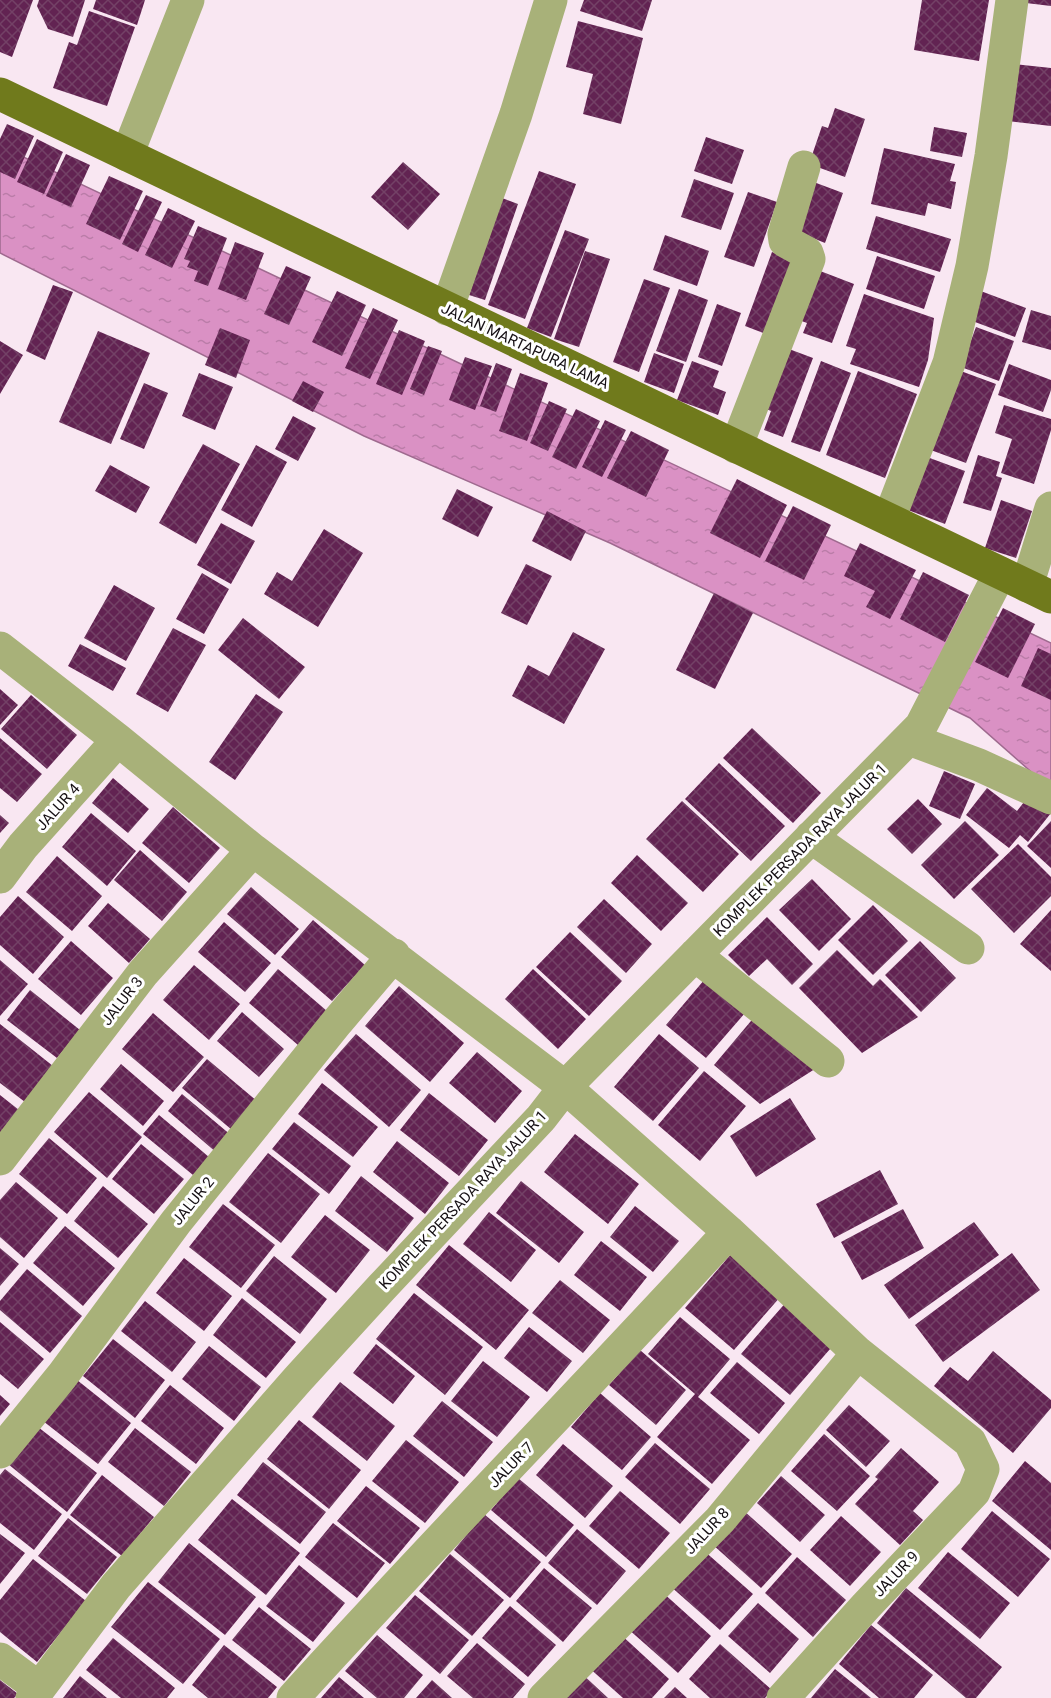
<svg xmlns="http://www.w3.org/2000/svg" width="1051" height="1698" viewBox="0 0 1051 1698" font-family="Roboto,sans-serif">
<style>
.water{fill:url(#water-ripples);stroke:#9f6a8f;stroke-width:1.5}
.building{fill:url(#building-cross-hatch)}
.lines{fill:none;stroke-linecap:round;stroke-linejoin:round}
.street{stroke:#a8b179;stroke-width:33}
.primary{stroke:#707a1c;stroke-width:33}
.labels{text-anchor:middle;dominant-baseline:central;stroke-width:6;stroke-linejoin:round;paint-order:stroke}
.street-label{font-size:15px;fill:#150f13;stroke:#fff}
</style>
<defs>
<pattern id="water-ripples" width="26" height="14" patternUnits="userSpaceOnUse" patternTransform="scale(1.5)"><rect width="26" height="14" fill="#da91c4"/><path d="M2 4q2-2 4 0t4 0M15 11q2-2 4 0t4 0" fill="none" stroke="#ba7ca8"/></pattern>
<pattern id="building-cross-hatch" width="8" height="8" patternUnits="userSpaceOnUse" patternTransform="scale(1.5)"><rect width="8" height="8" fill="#622352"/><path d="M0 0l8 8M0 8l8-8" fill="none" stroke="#734166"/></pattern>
</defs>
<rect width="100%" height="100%" fill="#f9e7f2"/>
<path class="water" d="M0,146L1051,643V786L1045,784L970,718L610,543L364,436L0,253Z"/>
<path class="building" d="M0,0H33L12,57L0,52Z
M39,0H85L73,37L48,29L37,6Z
M96,0H145L137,25L93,9Z
M584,0H652L642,31L580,11Z
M922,0H989L979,61L914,50Z
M1026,0H1051V6L1026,3Z
M89,11L135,27L107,106L53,88L69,42L77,45Z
M578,21L643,38L621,124L583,114L593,74L566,67Z
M1014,64L1051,68V126L1008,121Z
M835,108L865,119L845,177L809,164L822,126L828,128Z
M7,124L34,136L15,179L0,172V139Z
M934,127L967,133L962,157L930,151Z
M706,137L744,150L732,184L694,171Z
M37,139L63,152L44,194L17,182Z
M884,148L955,164L950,181L956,182L951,209L928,203L925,216L871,204Z
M66,154L90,165L71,207L46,196Z
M403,162L440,194L408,230L371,197Z
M539,171L576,184L525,319L488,305Z
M109,176L143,191L120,240L86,224Z
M694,179L734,193L721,230L681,217Z
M811,181L843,193L825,243L793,230Z
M748,192L777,202L754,267L724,257Z
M146,195L162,202L138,252L122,244Z
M502,198L518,204L485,300L469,295Z
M168,208L195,221L172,268L145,255Z
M876,216L951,239L940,272L866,249Z
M198,226L227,238L208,286L194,281L198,271L187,267L190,261L184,259Z
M565,230L589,239L551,337L527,328Z
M665,235L709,251L697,286L653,270Z
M235,242L264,253L246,300L218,289Z
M585,251L610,259L579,347L554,339Z
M772,252L799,262L771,336L745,326Z
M877,256L935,276L924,309L866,289Z
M286,266L311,277L289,325L264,314Z
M815,269L854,284L832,343L803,333L807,323L796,319Z
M644,279L670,288L639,372L613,362Z
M53,285L73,292L45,360L26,351Z
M679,289L708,300L686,362L656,351Z
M978,290L1026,308L1015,337L967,319Z
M337,291L366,305L342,356L312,342Z
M864,294L934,318L928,360L919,387L850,364L856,349L846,346Z
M717,304L741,313L722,366L698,357Z
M373,308L398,320L370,379L345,368Z
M1031,310L1051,316V350L1022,342Z
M976,327L1014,341L999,381L961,367Z
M220,328L250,340L236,378L205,365Z
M399,330L425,341L402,395L376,384Z
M98,331L150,353L111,444L59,422Z
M0,341L23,355L0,394Z
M428,346L442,351L424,395L410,389Z
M781,346L813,358L783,437L764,430L771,411L759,406Z
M654,353L684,364L674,393L644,382Z
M465,357L492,366L475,410L449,400Z
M692,361L719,371L713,387L726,392L718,415L677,400Z
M821,361L851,373L820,452L791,442Z
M496,363L512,369L496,412L480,406Z
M1009,364L1051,380V390L1043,412L998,395Z
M958,370L996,384L966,463L928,449Z
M858,371L917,394L885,478L826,455Z
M199,373L233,387L215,430L182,416Z
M520,373L548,383L527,441L499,431Z
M303,381L324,392L313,412L292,401Z
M144,383L168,393L144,449L120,439Z
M549,401L567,409L548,451L530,443Z
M1004,405L1051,419V430L1034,484L1001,473L1012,439L995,433Z
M576,409L600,421L576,469L552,457Z
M293,416L316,428L298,461L275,449Z
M605,420L626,430L602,477L582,467Z
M631,431L669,450L646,497L607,478Z
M203,444L240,464L196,544L159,523Z
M256,445L287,462L252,527L221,510Z
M978,455L1000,462L996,476L1002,478L991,511L963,503Z
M927,457L965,471L945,524L908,510Z
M110,465L150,487L136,513L95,491Z
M737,479L787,505L760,558L710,533Z
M457,489L493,507L478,537L442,519Z
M1001,500L1032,511L1016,558L985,548Z
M793,506L831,525L804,580L765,561Z
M547,511L586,531L571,561L532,541Z
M221,523L255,541L231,584L197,565Z
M324,529L363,553L318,627L264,594L277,572L292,581Z
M860,543L916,570L890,619L866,607L875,591L844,576Z
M526,564L552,576L527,625L501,613Z
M923,572L969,595L945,642L900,619Z
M202,573L229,589L204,634L176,619Z
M114,585L155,608L126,661L84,638Z
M714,593L753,613L715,689L676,670Z
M1003,608L1035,624L1008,678L975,662Z
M243,618L305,667L279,699L218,650Z
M173,628L206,645L168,712L136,694Z
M573,632L605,649L564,724L512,696L528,665L549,676Z
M80,644L126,668L113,691L68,666Z
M1038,648L1051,654V700L1021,686Z
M0,689L18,705L0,725Z
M256,694L283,712L235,780L209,762Z
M31,695L77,735L47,769L1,729Z
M752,728L821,793L793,823L723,758Z
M0,738L42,774L17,802L0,788Z
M719,763L785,826L751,861L685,799Z
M944,771L975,784L960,819L929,806Z
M113,778L149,809L128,833L92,803Z
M987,788L1017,811L1031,793L1051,813L1028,842L1020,835L1009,848L966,815Z
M918,799L942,824L912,854L887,829Z
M682,801L739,854L703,892L646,839Z
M173,807L220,848L189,883L142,843Z
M91,813L136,851L107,886L62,847Z
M0,815L9,823L0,833Z
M965,821L999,855L954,899L921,865Z
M1051,821V868L1027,846Z
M1018,844L1051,877V896L1014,933L971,889Z
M140,850L187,892L162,921L114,880Z
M637,855L688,903L661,931L611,883Z
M57,856L102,896L72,931L26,892Z
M812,879L851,919L819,951L779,910Z
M251,887L299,929L275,955L227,914Z
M18,896L64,937L33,974L0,945V917Z
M604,899L652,944L626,973L577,927Z
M108,903L150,939L129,963L88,926Z
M873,905L908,941L873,975L838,940Z
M1051,910V971L1020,944Z
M767,917L813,964L792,985L767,959L749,976L728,955Z
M313,920L365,965L332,1001L281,957Z
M224,922L271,963L245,992L198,952Z
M570,932L622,981L589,1016L536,967Z
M71,941L113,978L81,1015L38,979Z
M920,941L956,978L921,1012L885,975Z
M837,950L873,986L880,979L918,1017L862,1053L799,988Z
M0,960L28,984L0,1016Z
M194,965L240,1004L209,1040L163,1000Z
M278,969L327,1011L298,1045L249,1003Z
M533,969L586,1019L558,1049L505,999Z
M705,979L745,1013L706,1058L666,1025Z
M399,986L464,1043L430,1082L365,1026Z
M30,990L80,1030L57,1058L7,1020Z
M242,1012L284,1049L259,1077L217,1041Z
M153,1013L204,1057L173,1092L122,1049Z
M756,1015L818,1067L760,1104L714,1065Z
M0,1024L53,1066L25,1102L0,1083Z
M356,1034L421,1090L389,1127L324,1070Z
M659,1034L699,1068L653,1121L614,1087Z
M477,1052L522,1091L495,1123L449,1083Z
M207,1059L257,1101L232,1130L182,1088Z
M121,1064L164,1101L143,1126L100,1089Z
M704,1071L746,1106L700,1161L658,1125Z
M322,1083L378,1127L353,1157L298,1114Z
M89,1092L142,1137L107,1178L54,1132Z
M429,1093L488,1140L459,1176L400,1130Z
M182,1094L232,1136L217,1153L168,1111Z
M0,1095L19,1110L0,1134Z
M790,1098L816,1139L756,1177L730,1136Z
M159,1115L209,1157L193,1175L143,1134Z
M294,1122L351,1166L329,1194L272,1149Z
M575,1134L639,1184L608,1224L544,1172Z
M49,1138L97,1178L67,1214L19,1174Z
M397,1141L449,1183L425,1214L373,1172Z
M141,1144L184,1179L154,1214L112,1179Z
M268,1153L320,1194L281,1243L229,1202Z
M880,1170L898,1204L834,1238L816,1204Z
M361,1176L414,1218L387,1252L335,1211Z
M521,1181L584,1232L559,1263L496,1213Z
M16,1182L58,1218L24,1258L0,1237V1200Z
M103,1186L148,1224L118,1258L74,1221Z
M223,1204L275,1245L241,1288L189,1247Z
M635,1206L679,1241L653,1272L610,1237Z
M903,1209L924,1248L862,1280L841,1242Z
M489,1212L536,1250L511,1282L463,1244Z
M325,1215L370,1250L336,1293L291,1257Z
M974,1222L999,1255L909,1319L884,1285Z
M65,1226L115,1268L83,1306L33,1263Z
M601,1241L647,1277L620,1311L574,1275Z
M449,1245L529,1310L496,1350L416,1285Z
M0,1248L19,1264L0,1286Z
M1012,1253L1040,1290L943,1362L915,1325Z
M731,1254L781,1296L734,1350L685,1308Z
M274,1256L327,1299L300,1334L246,1291Z
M184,1258L232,1296L204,1331L156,1293Z
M27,1269L82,1316L50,1353L0,1310V1301Z
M560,1280L610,1320L583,1353L532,1313Z
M414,1293L483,1347L445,1395L376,1339Z
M242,1298L296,1342L266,1378L213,1335Z
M788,1300L837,1341L790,1395L741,1354Z
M145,1301L196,1342L172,1372L121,1331Z
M680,1317L730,1359L698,1397L750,1440L712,1484L657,1437L695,1394L648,1354Z
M0,1322L44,1359L18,1389L0,1374Z
M529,1327L572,1361L547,1392L504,1358Z
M113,1339L165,1380L135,1418L83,1376Z
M376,1344L415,1376L393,1404L353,1373Z
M209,1346L261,1387L234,1421L182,1379Z
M640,1350L686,1390L656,1425L609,1385Z
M993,1351L1051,1400V1408L1013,1453L934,1386L950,1367L968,1381Z
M483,1361L530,1397L497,1437L451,1401Z
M737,1362L785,1403L759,1434L710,1393Z
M77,1380L131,1423L98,1464L43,1421Z
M340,1382L395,1426L367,1461L312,1417Z
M170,1385L224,1428L196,1464L141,1421Z
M600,1393L651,1437L622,1470L571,1427Z
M0,1395L10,1404L0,1416Z
M442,1401L493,1442L464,1477L413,1436Z
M849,1405L890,1441L866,1467L826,1430Z
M299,1420L361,1470L329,1509L267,1459Z
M38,1427L97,1473L67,1512L8,1464Z
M135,1428L191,1472L164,1506L108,1462Z
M824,1434L870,1476L837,1511L791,1471Z
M406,1440L459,1482L425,1523L372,1481Z
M655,1443L710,1489L680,1524L625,1477Z
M563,1444L613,1486L585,1518L536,1475Z
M901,1448L939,1482L913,1511L923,1520L900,1545L855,1504L878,1479L875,1477Z
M1025,1461L1051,1483V1550L992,1501Z
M263,1462L326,1512L300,1544L237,1495Z
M5,1469L62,1514L34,1550L0,1523V1475Z
M102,1475L154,1517L122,1556L70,1515Z
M781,1476L825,1515L800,1542L757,1503Z
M518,1478L574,1525L546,1557L491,1510Z
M366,1486L420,1528L390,1564L337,1521Z
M620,1491L670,1533L639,1569L589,1526Z
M232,1499L300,1553L266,1595L198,1540Z
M743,1510L792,1554L761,1588L712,1544Z
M992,1511L1050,1559L1018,1597L961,1549Z
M484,1514L541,1562L510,1598L454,1550Z
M841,1516L881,1552L850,1586L810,1550Z
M68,1518L117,1557L87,1594L38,1556Z
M333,1523L385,1563L357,1598L305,1557Z
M577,1529L626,1571L597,1605L548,1563Z
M0,1534L25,1553L0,1584Z
M189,1543L256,1597L225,1635L158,1582Z
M702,1549L753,1594L720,1630L669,1585Z
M948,1552L1010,1603L980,1639L918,1588Z
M450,1554L504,1600L472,1636L419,1591Z
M797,1557L846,1600L813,1637L765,1593Z
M33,1559L86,1601L37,1662L0,1632V1600Z
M299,1565L345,1603L313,1642L266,1606Z
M544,1568L592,1608L563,1642L516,1601Z
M148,1582L220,1639L183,1684L111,1627Z
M906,1588L1002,1667L976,1698H966L877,1623Z
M661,1591L711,1636L678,1673L627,1628Z
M415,1595L469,1640L440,1674L386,1628Z
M758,1603L799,1639L770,1673L728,1636Z
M510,1606L556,1645L528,1677L482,1638Z
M259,1607L311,1649L284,1681L232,1640Z
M871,1625L933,1675L914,1698H879L839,1664Z
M618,1632L669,1679L652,1698H623L587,1666Z
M377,1635L423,1675L404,1698H377L345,1671Z
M113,1638L175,1688L167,1698H121L86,1670Z
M477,1643L525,1684L513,1698H473L447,1676Z
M720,1644L772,1690L765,1698H710L689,1679Z
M224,1645L277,1687L268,1698H208L192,1685Z
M835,1669L871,1698H811Z
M579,1671L608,1698H555Z
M80,1676L107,1698H63Z
M339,1677L364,1698H321Z
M0,1680L18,1694L14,1698H0Z
M432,1680L452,1698H416Z
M675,1687L687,1698H664Z"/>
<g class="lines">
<path class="street" d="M127,155L188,0
M447,309L516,114L551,0
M736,447L809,259L807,253L785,241L784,234L804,167
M889,519L949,363L972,266L991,156L1012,0
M1027,586L1051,508
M0,648L118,740L253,850L565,1087L729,1232L858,1353L970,1442L983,1469L974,1492L866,1606L783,1698
M909,739L979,765L1051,798
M811,837L968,948
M0,877L23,846L118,740
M695,955L828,1061
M0,1159L143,973L253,850
M0,1452L62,1376L176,1222L337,1022L394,955
M0,1659L39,1688
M32,1698L116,1586L298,1379L382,1287L541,1118L565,1087L921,726L1000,573
M293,1698C436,1540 585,1389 729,1232
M544,1698L720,1520L858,1353"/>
<path class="primary" d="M0,94L1051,597"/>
</g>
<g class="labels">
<g class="street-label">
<text transform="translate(525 346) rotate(25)">JALAN MARTAPURA LAMA</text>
<text transform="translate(58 807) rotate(-48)">JALUR 4</text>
<text transform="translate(800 850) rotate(-45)">KOMPLEK PERSADA RAYA JALUR 1</text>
<text transform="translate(122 1001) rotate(-52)">JALUR 3</text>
<text transform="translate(463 1200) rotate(-47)">KOMPLEK PERSADA RAYA JALUR 1</text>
<text transform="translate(193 1201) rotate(-51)">JALUR 2</text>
<text transform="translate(511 1465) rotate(-46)">JALUR 7</text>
<text transform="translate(707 1531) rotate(-47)">JALUR 8</text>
<text transform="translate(896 1574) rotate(-46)">JALUR 9</text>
</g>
</g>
</svg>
